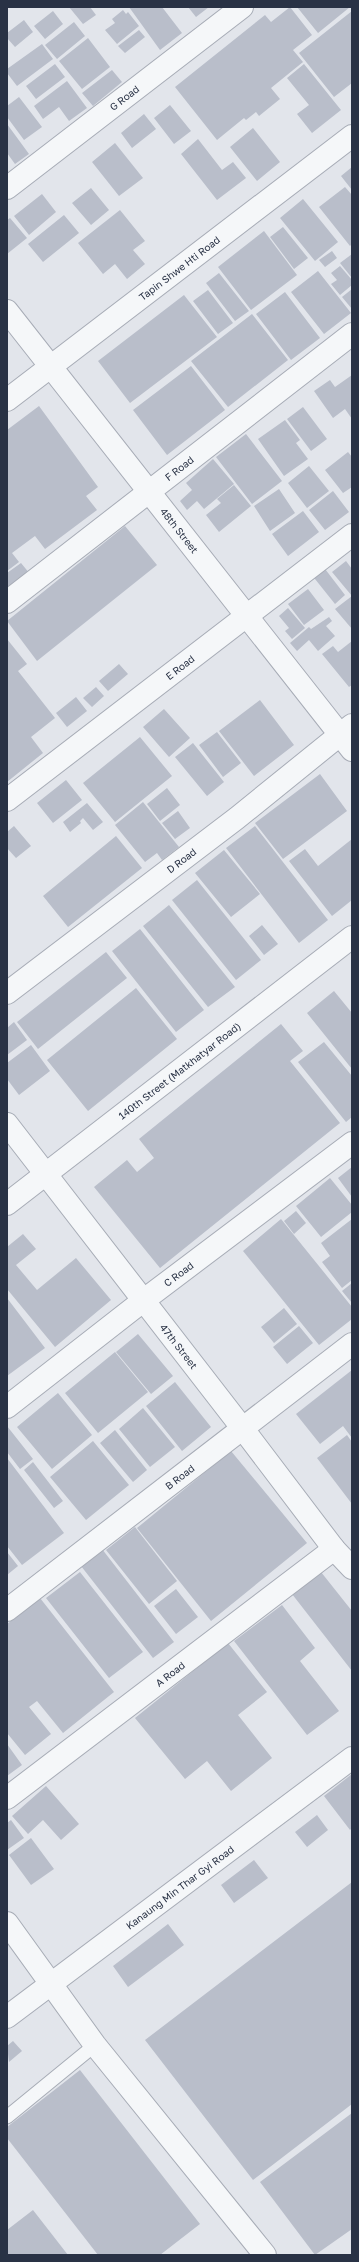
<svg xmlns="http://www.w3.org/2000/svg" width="359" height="2262" viewBox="0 0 359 2262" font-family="'Golos Text',sans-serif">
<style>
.building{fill:#b9beca}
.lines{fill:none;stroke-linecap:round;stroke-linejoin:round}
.service-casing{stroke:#a7acb6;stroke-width:15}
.minor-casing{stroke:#a7acb6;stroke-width:24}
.service{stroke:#f5f7f9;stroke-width:13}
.minor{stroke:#f5f7f9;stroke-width:22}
.labels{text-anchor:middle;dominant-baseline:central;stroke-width:3;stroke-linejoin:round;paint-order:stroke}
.street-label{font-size:10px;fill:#293245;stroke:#f2f5f8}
</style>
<rect width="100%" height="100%" fill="#e2e5eb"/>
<path class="building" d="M69,7H90L96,15L83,24Z
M129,7H162L182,33L160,50Z
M188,7H209L196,17Z
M290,7L312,35L293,50L303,62L271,88L280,99L259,116L256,112L246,120L244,118L217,140L175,87L265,15L271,22Z
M297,7H350L318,33Z
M123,10L126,14L128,12L139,26L117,44L105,30L115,23L112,19Z
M53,11L63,24L45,39L34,26Z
M352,11V83L334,97L299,53Z
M24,20L33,32L15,47L7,38V33Z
M74,22L85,36L57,59L45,45Z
M139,30L145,37L125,53L118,46Z
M88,38L110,67L82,89L59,61Z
M42,44L53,59L17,86L7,73V69Z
M55,64L65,77L36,99L26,86Z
M304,64L341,110L312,133L297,114L309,105L287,78Z
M112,70L122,82L93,106L82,93Z
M67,81L87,108L69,121L59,107L43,119L34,106Z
M19,97L42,127L24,140L7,117V106Z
M170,105L191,131L174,144L154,118Z
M144,114L156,129L132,148L121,133Z
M7,124L29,154L15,164L7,153Z
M253,128L280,162L257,181L230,147Z
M198,139L222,170L233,162L246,178L217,200L181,154Z
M115,143L143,178L119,196L92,162Z
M352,167V190L341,176Z
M345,187L352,195V244L350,246L319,207Z
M91,188L109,210L91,225L72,203Z
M42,194L56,212L29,235L14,216Z
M303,199L338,242L315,261L280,218Z
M120,210L145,241L133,250L145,264L127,279L115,264L103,274L78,243Z
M64,215L79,233L43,262L28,244Z
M10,218L27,238L7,254V220Z
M283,227L308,258L294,269L270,237Z
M264,231L297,275L251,310L218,267Z
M332,251L337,258L325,267L319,260Z
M352,254V278L340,263Z
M340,266L352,280V285L340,295L331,284L337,280L331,273Z
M318,271L351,313L324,334L291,292Z
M219,273L249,311L235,321L206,283Z
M352,289V309L342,297Z
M208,290L233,323L218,334L193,301Z
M285,292L320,338L291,360L256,314Z
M184,295L217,337L130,403L98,361Z
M252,314L288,360L228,407L191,361Z
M191,366L225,410L167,455L133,410Z
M352,375V419L345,409L333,418L314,391L330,380L335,387Z
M39,406L98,487L86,496L97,510L45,549L35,536L12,553L19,562L7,571V430Z
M303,407L327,439L311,451L287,419Z
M285,420L300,440L296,443L308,459L284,476L258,439Z
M246,434L282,481L252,504L216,457Z
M348,452L352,457V487L343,493L325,470Z
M213,459L234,484L204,509L197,501L187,510L180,501L192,490L186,483Z
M309,466L329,491L307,508L288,483Z
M234,485L251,506L219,532L206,515L221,503L217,499Z
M279,489L295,513L270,531L254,506Z
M333,491L349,512L325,530L309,510Z
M303,511L319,532L288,556L272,534Z
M125,526L157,565L37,661L7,621Z
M346,561L352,569V629L335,609L352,596L332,572Z
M21,563L30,574L7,592V573Z
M322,565L345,595L335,604L311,574Z
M308,589L324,610L304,625L288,604Z
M288,608L305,628L292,639L285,631L289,628L279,616Z
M329,617L332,621L326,626L335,636L318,651L309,640L297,651L290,643L309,627L311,629Z
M7,639L27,664L18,671L55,718L31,737L43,753L7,782Z
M352,641V685L349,687L322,654L333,646L338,652Z
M119,664L128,674L108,691L99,681Z
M96,687L104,696L92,707L83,698Z
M76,697L87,711L67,727L56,713Z
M260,700L294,745L254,776L219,731Z
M164,709L190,738L169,757L143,727Z
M217,732L241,763L223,777L199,745Z
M140,737L172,776L115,822L83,783Z
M193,743L224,782L207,796L175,757Z
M320,774L347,811L283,859L255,823Z
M66,780L82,800L53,823L37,803Z
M167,788L180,805L160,821L147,804Z
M143,802L179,847L162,860L157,853L145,862L115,825Z
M87,803L103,822L93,830L83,818L80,821L81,823L70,832L63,822Z
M178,811L190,828L175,839L162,823Z
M14,826L31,846L16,858L7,848V832Z
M255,826L328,920L299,943L226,848Z
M116,836L142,868L68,927L43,896Z
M352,839V900L332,916L289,861L305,849L318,866Z
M224,850L260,894L231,917L195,873Z
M197,880L261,960L236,980L172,900Z
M169,905L235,987L208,1007L143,926Z
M262,925L278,944L264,955L249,936Z
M140,929L204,1010L176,1032L112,951Z
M106,952L127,978L38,1049L17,1022Z
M136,988L177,1039L88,1111L47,1060Z
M334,991L352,1013V1069L307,1013Z
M14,1022L27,1040L7,1055V1028Z
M281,1024L303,1051L290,1061L340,1123L160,1268L94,1187L127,1160L137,1172L154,1158L139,1139Z
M324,1042L352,1076V1117L346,1122L298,1062Z
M31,1045L50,1071L19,1095L7,1079V1063Z
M352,1167V1197L338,1178Z
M330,1178L352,1205V1212L321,1237L296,1206Z
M296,1211L306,1223L294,1234L284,1221Z
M281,1219L352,1307V1319L319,1345L243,1251Z
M352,1219V1280L342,1288L322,1262L330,1256L321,1243Z
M23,1234L36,1249L16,1265L37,1290L76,1258L111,1300L55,1347L7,1289V1247Z
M352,1283V1303L342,1291Z
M7,1298L45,1348L7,1376Z
M284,1308L297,1324L274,1343L261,1327Z
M299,1326L313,1343L287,1364L273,1347Z
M138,1334L173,1376L151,1394L116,1352Z
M115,1352L148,1392L98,1433L65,1393Z
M352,1370V1438L343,1426L320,1444L296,1414Z
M175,1382L211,1427L182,1451L146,1406Z
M58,1393L92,1435L52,1469L17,1427Z
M143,1408L175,1447L150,1467L119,1429Z
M7,1426L33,1459L20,1469L7,1452Z
M115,1430L147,1470L133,1482L100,1443Z
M347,1435L352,1442V1504L317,1458Z
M93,1441L129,1485L86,1520L50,1477Z
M231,1451L307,1543L211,1621L137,1528Z
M7,1458L64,1533L22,1565L7,1546Z
M33,1462L63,1501L54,1508L24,1470Z
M135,1527L177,1581L149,1604L106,1550Z
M102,1549L174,1642L153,1658L81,1566Z
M7,1552L18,1566L7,1575Z
M80,1572L143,1652L109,1678L46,1598Z
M321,1572L352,1611V1671L292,1594Z
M176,1589L198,1617L176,1634L154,1606Z
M40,1598L114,1692L63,1733L37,1701L29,1707L51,1734L25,1755L7,1733V1624Z
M282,1605L315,1648L300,1661L339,1711L307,1735L234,1641Z
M228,1643L267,1692L238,1715L272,1758L231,1791L207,1761L185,1779L135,1718Z
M7,1744L22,1765L7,1776Z
M352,1774V1828L350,1830L324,1796Z
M46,1786L79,1824L61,1840L43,1820L28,1834L12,1816Z
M317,1815L328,1830L307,1847L295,1832Z
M11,1820L24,1838L7,1850V1823Z
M31,1838L54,1869L31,1885L9,1855Z
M254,1860L268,1878L234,1903L221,1885Z
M352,1882V2104L253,2180L145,2040Z
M168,1924L184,1945L128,1987L113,1966Z
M13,2041L22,2051L9,2062L7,2046Z
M80,2070L200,2224L160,2255H98L7,2138V2127Z
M352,2113V2229L315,2255L260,2182Z
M33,2210L68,2255H7V2230Z"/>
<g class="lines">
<g class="service-casing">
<path id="service" d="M7,2117L95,2045"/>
</g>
<g class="minor-casing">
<g id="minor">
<path id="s1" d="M7,188L242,7"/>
<path id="s2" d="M7,311L352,750"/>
<path id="s3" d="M7,400L352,136"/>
<path id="s4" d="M7,602L352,334"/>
<path id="s5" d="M7,800L352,535"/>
<path id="s6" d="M7,993L237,818L352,725"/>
<path id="s7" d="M7,1124L243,1429L334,1549L352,1568"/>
<path id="s8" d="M7,1204L352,937"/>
<path id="s9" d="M7,1407L144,1300L352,1143"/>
<path id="s10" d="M7,1610L352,1344"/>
<path id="s11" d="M7,1798L334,1549"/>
<path d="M7,1923L95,2045L265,2255"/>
<path id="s12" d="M7,2017L352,1758"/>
</g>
</g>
<use href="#service" class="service"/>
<use href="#minor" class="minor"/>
</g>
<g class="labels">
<g class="street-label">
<text stroke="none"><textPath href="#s1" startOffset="148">G Road</textPath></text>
<text stroke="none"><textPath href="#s3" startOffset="217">Tapin Shwe Hti Road</textPath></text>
<text stroke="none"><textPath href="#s4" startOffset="218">F Road</textPath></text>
<text stroke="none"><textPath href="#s2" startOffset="279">48th Street</textPath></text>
<text stroke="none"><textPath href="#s5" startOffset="218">E Road</textPath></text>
<text stroke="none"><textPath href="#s6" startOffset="219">D Road</textPath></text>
<text stroke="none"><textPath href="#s8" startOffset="218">140th Street (Matkhatyar Road)</textPath></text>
<text stroke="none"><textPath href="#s9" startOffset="217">C Road</textPath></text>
<text stroke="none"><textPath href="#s7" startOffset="281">47th Street</textPath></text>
<text stroke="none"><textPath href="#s10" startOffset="218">B Road</textPath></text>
<text stroke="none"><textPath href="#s11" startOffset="205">A Road</textPath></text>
<text stroke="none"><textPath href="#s12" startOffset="216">Kanaung Min Thar Gyi Road</textPath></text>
</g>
</g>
<rect width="359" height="2262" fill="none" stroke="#293245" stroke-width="16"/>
</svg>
